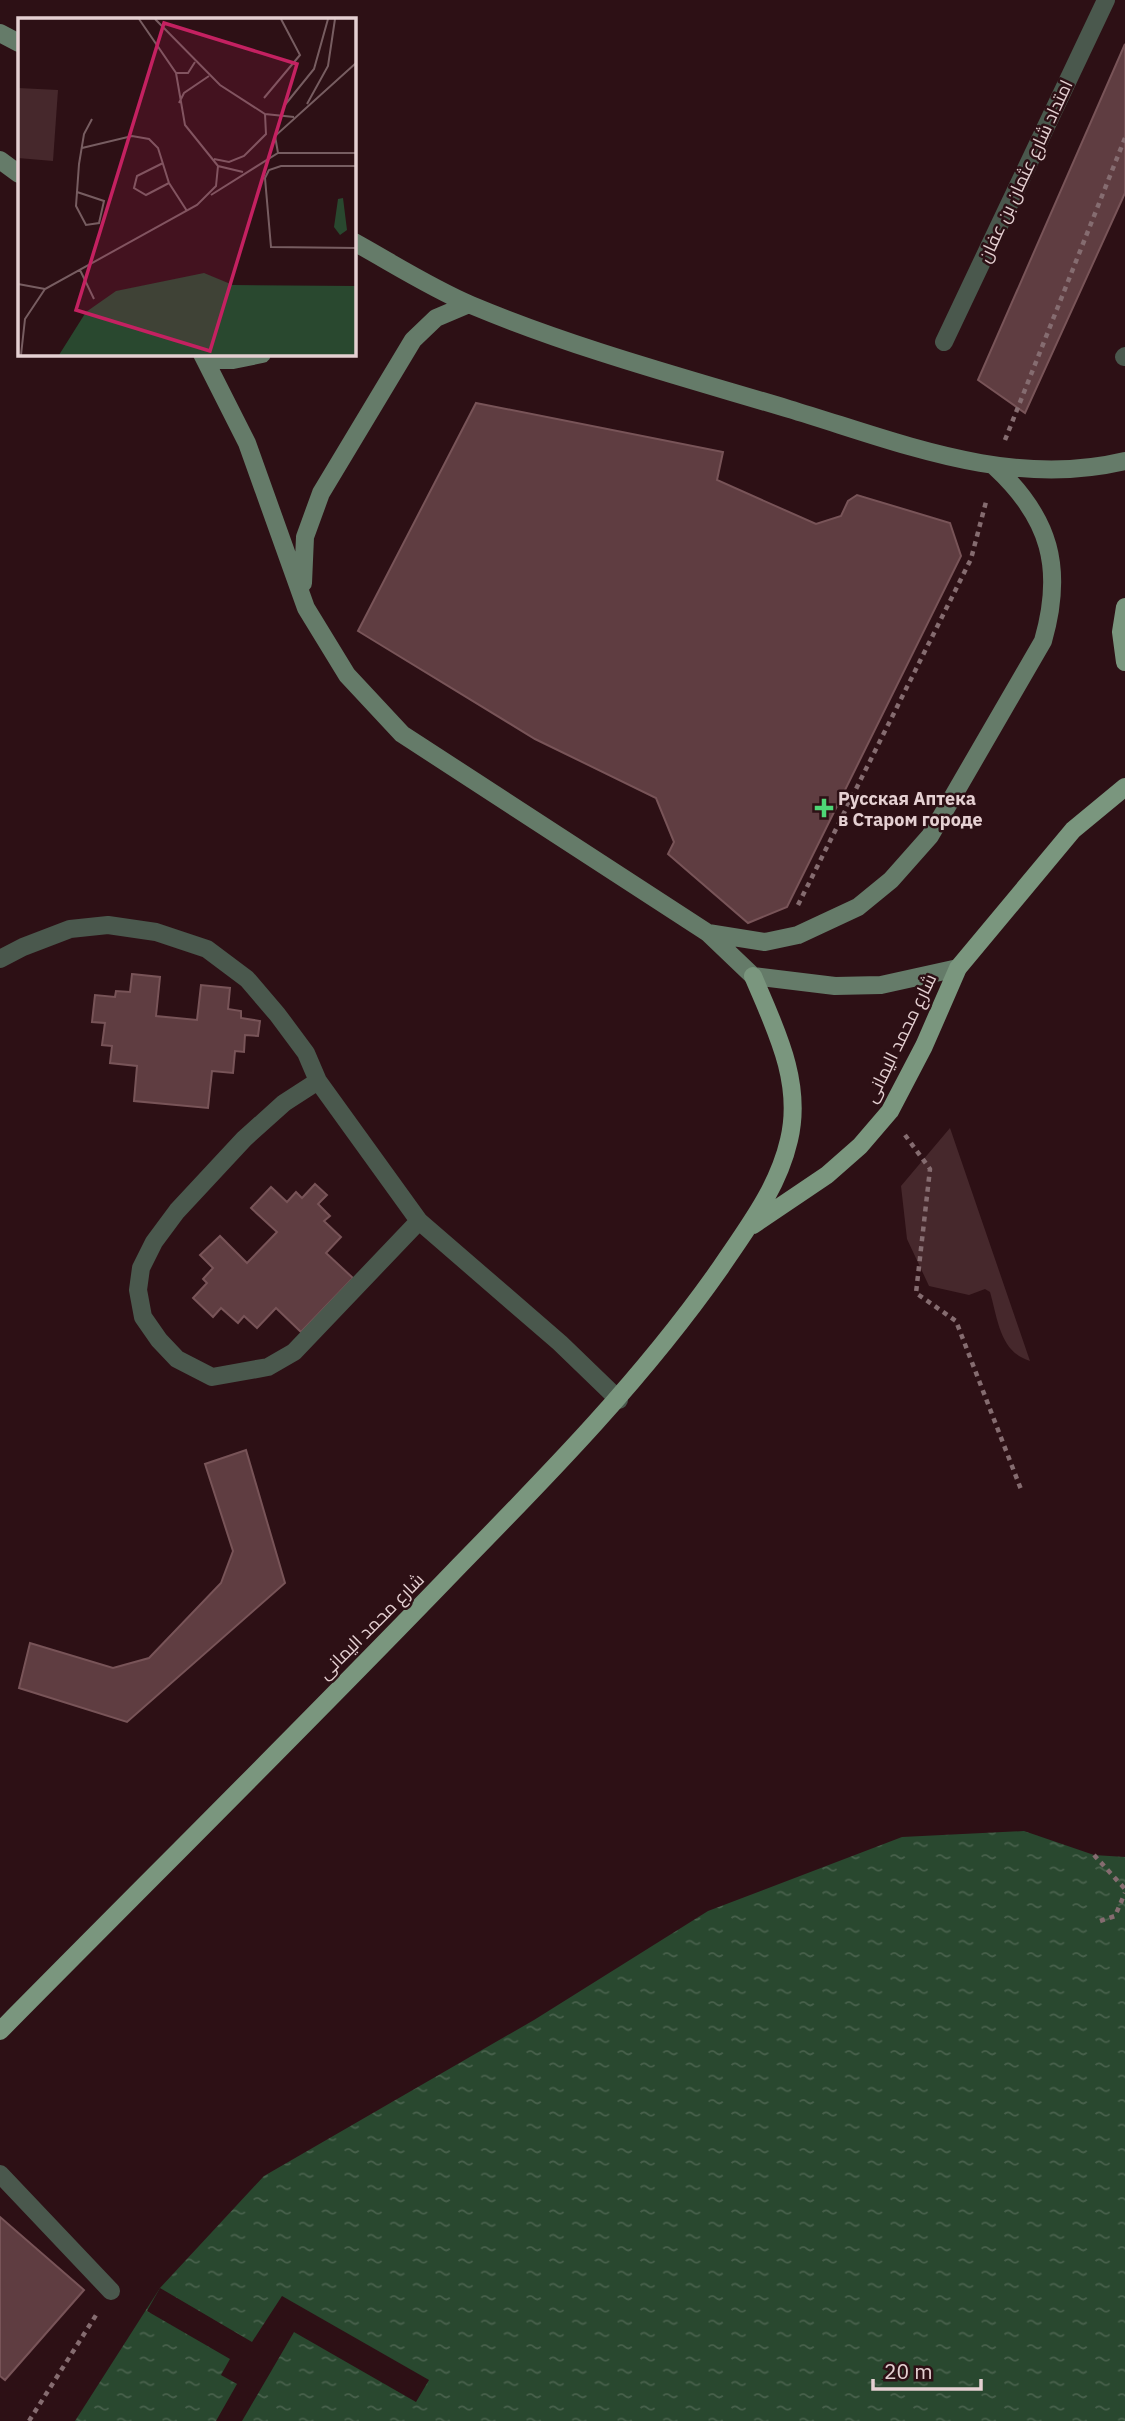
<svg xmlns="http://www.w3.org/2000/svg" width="1125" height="2421" viewBox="0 0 1125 2421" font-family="'IBM Plex Sans',Cairo,sans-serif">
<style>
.grass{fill:#46282c}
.water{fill:url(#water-ripples)}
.pier{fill:#2d1015}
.building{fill:#5f3d41;stroke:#785458;stroke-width:2}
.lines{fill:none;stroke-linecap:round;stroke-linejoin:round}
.path{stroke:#856c70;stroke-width:4.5;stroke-dasharray:5 5;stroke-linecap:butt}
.service{stroke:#4a584d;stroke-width:18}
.pedestrian{stroke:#4a584d;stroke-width:18}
.minor{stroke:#4a584d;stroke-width:18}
.secondary{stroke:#657b69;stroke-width:18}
.primary{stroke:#7a967e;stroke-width:18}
.poi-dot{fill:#4ed676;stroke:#2d1015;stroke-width:2.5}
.labels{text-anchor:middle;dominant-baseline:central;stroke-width:5;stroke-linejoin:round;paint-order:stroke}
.street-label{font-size:18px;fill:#e5d0d2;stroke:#2d1015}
.poi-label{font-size:18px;font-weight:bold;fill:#e5d0d2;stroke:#2d1015;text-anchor:start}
.inset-road{fill:none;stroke:#775d61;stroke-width:2}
.view{fill:#c42161;fill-opacity:0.15;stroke:#c42161;stroke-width:3.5}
.inset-edge{fill:none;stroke:#e5d0d2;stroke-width:3.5}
</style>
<defs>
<pattern id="water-ripples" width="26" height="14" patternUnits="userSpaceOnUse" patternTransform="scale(1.75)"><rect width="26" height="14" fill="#29482f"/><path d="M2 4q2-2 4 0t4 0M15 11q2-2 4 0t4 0" fill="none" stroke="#48614c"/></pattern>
</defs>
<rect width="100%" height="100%" fill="#2d1015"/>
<path class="grass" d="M950,1128L1030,1361C1000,1352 998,1320 990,1292L985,1289L969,1295L929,1286L907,1239L901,1186Z"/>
<path class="water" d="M1024,1831L1094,1855L1125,1857V2421H75L160,2288L264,2176L534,2020L708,1911L902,1837Z"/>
<path class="pier" d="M160,2288L252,2342L282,2296L429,2380L416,2402L294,2332L242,2421H216L237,2384L221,2375L230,2359L147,2311Z"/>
<path class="building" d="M1125,44V193L1025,413L978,380Z
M476,403L723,452L717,480L816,524L841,516L848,501L857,495L950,523L961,556L787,907L748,923L668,854L674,842L656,798L535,739L358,631Z
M132,974L160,977L156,1016L197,1020L201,985L230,988L228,1009L241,1011V1018L260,1021L258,1036L245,1035L244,1052L235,1051L233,1073L212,1071L208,1108L134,1101L137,1066L110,1063L112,1046L102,1045L105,1023L92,1022L95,995L115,997L116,991L130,992Z
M315,1184L327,1195L318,1204L330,1216L324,1221L341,1237L326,1253L353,1278L301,1332L276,1308L257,1328L244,1316L238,1323L221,1308L213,1317L193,1298L207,1283L203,1279L213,1268L200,1255L220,1236L247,1263L277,1232L251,1208L271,1187L287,1202L296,1192L302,1198Z
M246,1450L285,1583L127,1722L19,1688L30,1643L113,1668L149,1658L221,1583L233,1551L205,1464Z
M0,2217L84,2290L5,2380L0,2376Z"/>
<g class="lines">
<path class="path" d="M1005,440L1125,138
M798,905L971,559L987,498
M905,1135L930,1169L916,1293L956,1321L1022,1492
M1094,1855L1125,1889
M1100,1921L1115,1916L1125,1893
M29,2421L98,2312"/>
<path class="service" d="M1124,357L1125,356"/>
<path class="pedestrian" d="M0,2174L111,2291"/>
<path class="minor" d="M944,342L1106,0
M0,959L23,947L70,929L108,925L156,932L207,949L247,979L277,1014L306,1053L318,1081L419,1221L560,1343L619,1400
M318,1081L284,1103L244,1139L177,1211L154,1242L141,1268L138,1290L143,1317L159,1340L177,1359L212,1377L268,1367L294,1352L419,1221"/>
<path class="secondary" d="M0,33L19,43
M0,160L19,174
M354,242C392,263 431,288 471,305C574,348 682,377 789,409C899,442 1009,489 1125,461
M202,354L247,443L306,608L347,675L402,734L708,933L753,976L835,986L881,985L958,968
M208,360H233L262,354
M303,583L305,537L321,493L413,340L436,318L469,304
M708,933L765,942L798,935L858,907L891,880L930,836L1043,641C1064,568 1050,518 995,467"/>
<path class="primary" d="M1125,607L1121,632L1125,662
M753,1225L827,1175L860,1146L890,1111L924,1046L958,968L1073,830L1125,787
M0,2031C153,1876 308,1723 459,1566C552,1471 644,1377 721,1267C748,1227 778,1188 789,1140C803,1082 775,1028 753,976"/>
</g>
<path class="poi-dot" d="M820.5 797.5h7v7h7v7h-7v7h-7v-7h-7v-7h7z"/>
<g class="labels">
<g class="street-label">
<text transform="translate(1025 171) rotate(-65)">امتداد شارع عثمان بن عفان</text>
<text transform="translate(900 1038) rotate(-64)">شارع محمد اليمانى</text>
<text transform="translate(371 1626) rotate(-45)">شارع محمد اليمانى</text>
</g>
<g class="poi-label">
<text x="838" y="798">Русская Аптека<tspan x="838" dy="21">в Старом городе</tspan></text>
</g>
</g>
<g transform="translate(18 18)">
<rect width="338" height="338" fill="#2d1015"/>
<path d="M0,70L40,72L35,143L0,140Z" fill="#46282c"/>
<path d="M325,180L329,212L322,217L316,209L320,181ZM186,255L215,267L338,268V337H41L68,294L98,273Z" fill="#29482f"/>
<path class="inset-road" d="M121,1L158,55L167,107L200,148L225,154M137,1L202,67L247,96L276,99M158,55H170L177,44M246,80L282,37L263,1M161,85L166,75L191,58M289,86L310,48L317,1M266,88L296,51L310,1M64,130L114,118L131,121L140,130L151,165L169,193M260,135L257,118L338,45M196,141L211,144L226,138L248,116L247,96M145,145L119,158L116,170L128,177L151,165M338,148H263L251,152L247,160L253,229L338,230M59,174L86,183L81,205L68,207L58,188L61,146L66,116L74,101M193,177L260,135H338M62,252L76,281M0,266L27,271M3,337L7,301L27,271L179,187L198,168L200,148"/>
<path class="view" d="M146,5L279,46L192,333L58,292Z"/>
<rect width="338" height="338" class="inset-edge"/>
</g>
<path d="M873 2379v10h108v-10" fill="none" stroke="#e5d0d2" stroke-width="3.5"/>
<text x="884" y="2379" font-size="21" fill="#e5d0d2" stroke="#2d1015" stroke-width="5" paint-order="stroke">20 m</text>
</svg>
